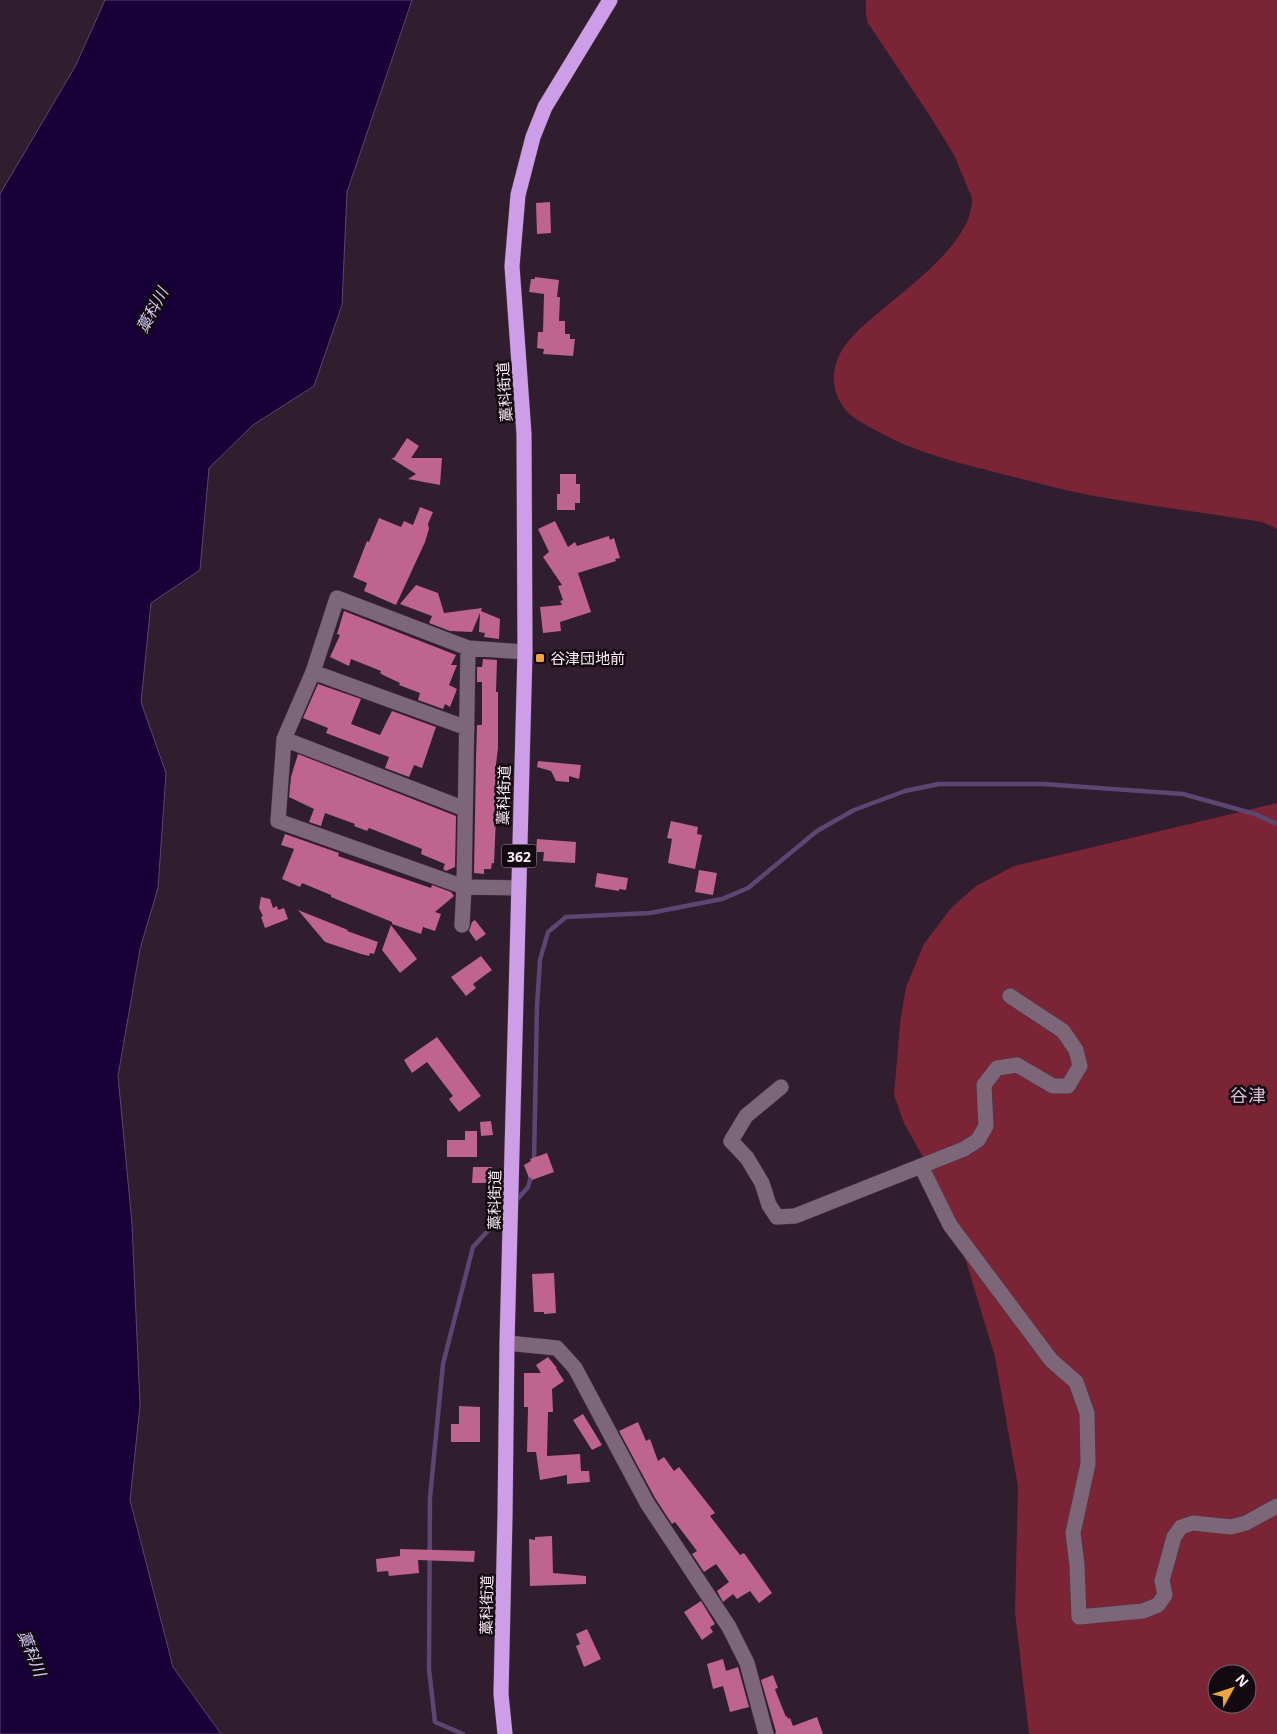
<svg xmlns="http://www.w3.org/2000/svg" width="1277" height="1734" viewBox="0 0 1277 1734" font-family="'Open Sans','Noto Sans JP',sans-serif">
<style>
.green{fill:#7a2436;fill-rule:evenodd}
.water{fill:#170038;stroke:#5b4771}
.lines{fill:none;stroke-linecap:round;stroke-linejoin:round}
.stream{stroke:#5b4771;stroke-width:4.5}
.building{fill:#be648d}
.minor-casing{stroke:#493a47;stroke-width:16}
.highway-casing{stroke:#493a47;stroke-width:16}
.minor{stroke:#7d6678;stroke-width:15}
.highway{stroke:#cd9ee7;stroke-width:15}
.poi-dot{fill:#f1a540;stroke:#130a11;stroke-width:2}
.labels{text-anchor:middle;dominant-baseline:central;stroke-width:5;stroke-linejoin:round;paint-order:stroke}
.shield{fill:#130a11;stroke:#b5a9b2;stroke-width:1}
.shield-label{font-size:14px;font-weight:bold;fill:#faedf7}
.street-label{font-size:15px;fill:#faedf7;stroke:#130a11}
.poi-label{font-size:15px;fill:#faedf7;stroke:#130a11;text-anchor:start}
.water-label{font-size:16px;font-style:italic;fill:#d6cdfa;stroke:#130a11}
.quarter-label{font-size:18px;fill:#d7bed2;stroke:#130a11}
</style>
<rect width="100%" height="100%" fill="#301d2d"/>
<path class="green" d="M866,0H1277V529L1262,522C1206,513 1150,506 1094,496C1066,491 1038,483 1010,476C963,464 918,454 875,430C864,424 849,417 842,405C827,382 834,356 852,337C884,302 974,249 972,198L954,155L930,116L868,23L866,15Z
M1277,803V1734H1029L1015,1612L1018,1487L995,1357L962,1248L931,1172L904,1123L894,1095L900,1023L906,987L924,944L951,908L976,886L1014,866ZM1217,1674H1247V1704H1217Z"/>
<path class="water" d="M105,0H412L347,192L342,305L314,386L253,425L209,468L200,570L151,603L141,702L166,773L158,888L140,949L118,1076L132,1224L140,1406L130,1500L173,1667L221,1734H0V194L76,65Z"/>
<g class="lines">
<path class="stream" d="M534,1163L537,1006L540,960L548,932L566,917L650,913L722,899L748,888L817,831L854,810L905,791L939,784H1043L1183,794L1255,814L1277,824
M515,1202L528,1187L532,1173
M463,1734L435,1722L429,1669L430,1497L443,1364L473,1247L506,1211"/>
</g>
<path class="building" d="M550,202L551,233L537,234L536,203Z
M535,277L559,280L557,297H560L559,321H565V334H570V339H575L573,356L543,354L544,349L537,348L538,332H543L544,294L529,292L531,279H535Z
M407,438L419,446L411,458H442L440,485L408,479L416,474L391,458H394Z
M560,474H576V484H580V503H575V510H557V494H560Z
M420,507L433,512L428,524L429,529L425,542L396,605L364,591L367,583L353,577L367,541L369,542L379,518L401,527L404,521L413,525Z
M555,521L568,547L575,542L577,546L609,536L610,540L614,538L620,558L615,559L616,561L578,573L591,612L560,622L561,631L543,633L540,607L562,605L560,601L563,600L558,586L562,585L543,557L549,552L538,529Z
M416,585L438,593L444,613L482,608L481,611L500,619L499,639L484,637L485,633L479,632L480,613L472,632L450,631L429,623L432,616L400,604Z
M344,611L456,655L451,665H457L449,685L457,689L450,707L445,704L443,709L418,700L420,693L399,685L400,683L383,675L380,673L381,671L351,659L349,666L330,657L340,635L337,634Z
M483,659L497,660L496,692H498V748L495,772H497L495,795H497L494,863H492L491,869H484V874L474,873L476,759L477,725H482V682H477V667H482Z
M318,684L361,699L351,724L380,735L392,711L436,727L422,768L414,765L409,777L385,768L389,757L326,733L328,728L303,718Z
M298,754L456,816L455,867L446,871L443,869L445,864L421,854L422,849L369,828L367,831L354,826L355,824L325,813L321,826L309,822L314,809L289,797L291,777Z
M538,761L581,765L579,779L569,776V782L556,781L551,771L537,767Z
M671,821L698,827L697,834L702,835L695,869L668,863L672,839L667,838Z
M285,834L339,853L338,856L431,888L432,885L451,892L454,896L435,912L441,914L435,931L423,927L421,934L392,924V922L331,897V895L302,883L300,887L282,879L294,849L281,845Z
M537,839L576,842L575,863L543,861L544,852H536Z
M699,870L717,873L713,895L695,892Z
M597,873L628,878L626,890L619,889V891L595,887Z
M261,897L270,899L273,908L277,906L278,910L284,908L288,919L265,928L261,917L263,916L259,908Z
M298,910L348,930L347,931L378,942L374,954L370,953L369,956L361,954L325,942Z
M475,920L486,934L476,941L469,931L472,922Z
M391,925L417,959L400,973L382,950Z
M481,956L492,970L473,984L476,988L466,996L451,977Z
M437,1037L481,1096L459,1112L449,1099L453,1096L427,1062L412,1073L404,1060Z
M491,1121L493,1135L481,1136L480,1122Z
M465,1131H477V1157H447V1140H465Z
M547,1153L554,1172L532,1180L531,1177L529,1178L524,1165L531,1161L530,1159Z
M473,1167H492L491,1183H472Z
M554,1273L556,1313L544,1314V1312H534L532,1274Z
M548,1357L557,1368H556L564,1381L552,1389L553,1412H548L547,1456L580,1454L581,1471H589L590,1482L567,1484V1475L540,1480L536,1452H527L528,1407H524V1373H541L536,1365Z
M459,1406L480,1407V1442H451V1424H459Z
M583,1414L602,1445L592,1450L573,1420Z
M638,1422L646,1441L650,1439L658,1461L664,1457L674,1471L679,1467L715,1513L710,1516L740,1555L744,1553L772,1593L759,1603L750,1591L737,1599L733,1594L723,1602L717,1591L729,1582L716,1564L704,1572L692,1554L697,1551L675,1522L672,1524L655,1498L619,1431Z
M552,1536L553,1573L586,1576V1584L530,1586L529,1539L535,1540V1537Z
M400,1549L475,1551L474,1562L418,1560L419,1573L389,1576L388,1571L377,1572L376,1559L400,1556Z
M701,1601L715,1624L710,1627L713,1632L702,1640L684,1612Z
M587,1629L601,1659L584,1667L576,1646L580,1644L576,1634Z
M723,1659L726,1671L738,1667L749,1707L730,1712L723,1686L713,1689L707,1664Z
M773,1675L778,1688L775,1689L776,1692L786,1717L787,1716L788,1719L790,1718L793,1726L817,1717L823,1734H775L776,1732L761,1680Z"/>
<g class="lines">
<g class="minor-casing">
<path id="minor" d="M313,672L467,728
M284,739L465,809
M518,888L464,887L278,821L284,739L313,672L337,598L468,648L525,652
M462,925L464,887L468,648
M781,1087L746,1116L731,1141L747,1158L762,1183L769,1205L777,1217L795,1216L964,1149L978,1140L986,1126L984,1085L997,1068L1017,1065L1053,1086H1068L1080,1066L1076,1050L1063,1031L1010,996
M921,1166L950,1225L1051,1360L1076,1382L1087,1413L1088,1464L1073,1533L1077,1565L1079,1617L1143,1611L1158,1605L1165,1595L1162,1581L1174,1537L1181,1527L1193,1523L1231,1527L1246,1523L1277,1506
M507,1343L557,1348L575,1368L647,1503L729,1627L747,1663L766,1734"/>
</g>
<g class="highway-casing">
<path id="highway" d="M505,1734L501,1694L505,1516L507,1343L525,652L524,434L512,266L518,195L533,137L545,107L610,0"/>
</g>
<use href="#minor" class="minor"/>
<use href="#highway" class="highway"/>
</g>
<rect class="poi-dot" x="535" y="653" width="10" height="10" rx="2.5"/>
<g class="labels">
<rect class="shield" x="501.5" y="844.5" width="35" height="23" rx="4"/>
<g class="shield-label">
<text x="519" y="856">362</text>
</g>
<g class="street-label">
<text transform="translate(504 392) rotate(-94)">藁科街道</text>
<text transform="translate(503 795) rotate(-88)">藁科街道</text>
<text transform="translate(494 1200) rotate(-89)">藁科街道</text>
<text transform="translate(486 1605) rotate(-89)">藁科街道</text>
</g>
<g class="poi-label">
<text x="550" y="658">谷津団地前</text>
</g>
<g class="water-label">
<text transform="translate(152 310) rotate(-62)">藁科川</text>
<text transform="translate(32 1653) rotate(68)">藁科川</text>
</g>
<g class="quarter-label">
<text x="1248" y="1095">谷津</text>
</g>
</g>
<g transform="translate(1232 1689) rotate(50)"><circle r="24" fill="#130a11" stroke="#6f656d"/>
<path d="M0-4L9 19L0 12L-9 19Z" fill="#f1a540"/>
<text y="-8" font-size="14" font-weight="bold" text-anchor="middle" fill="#faedf7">N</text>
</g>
</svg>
